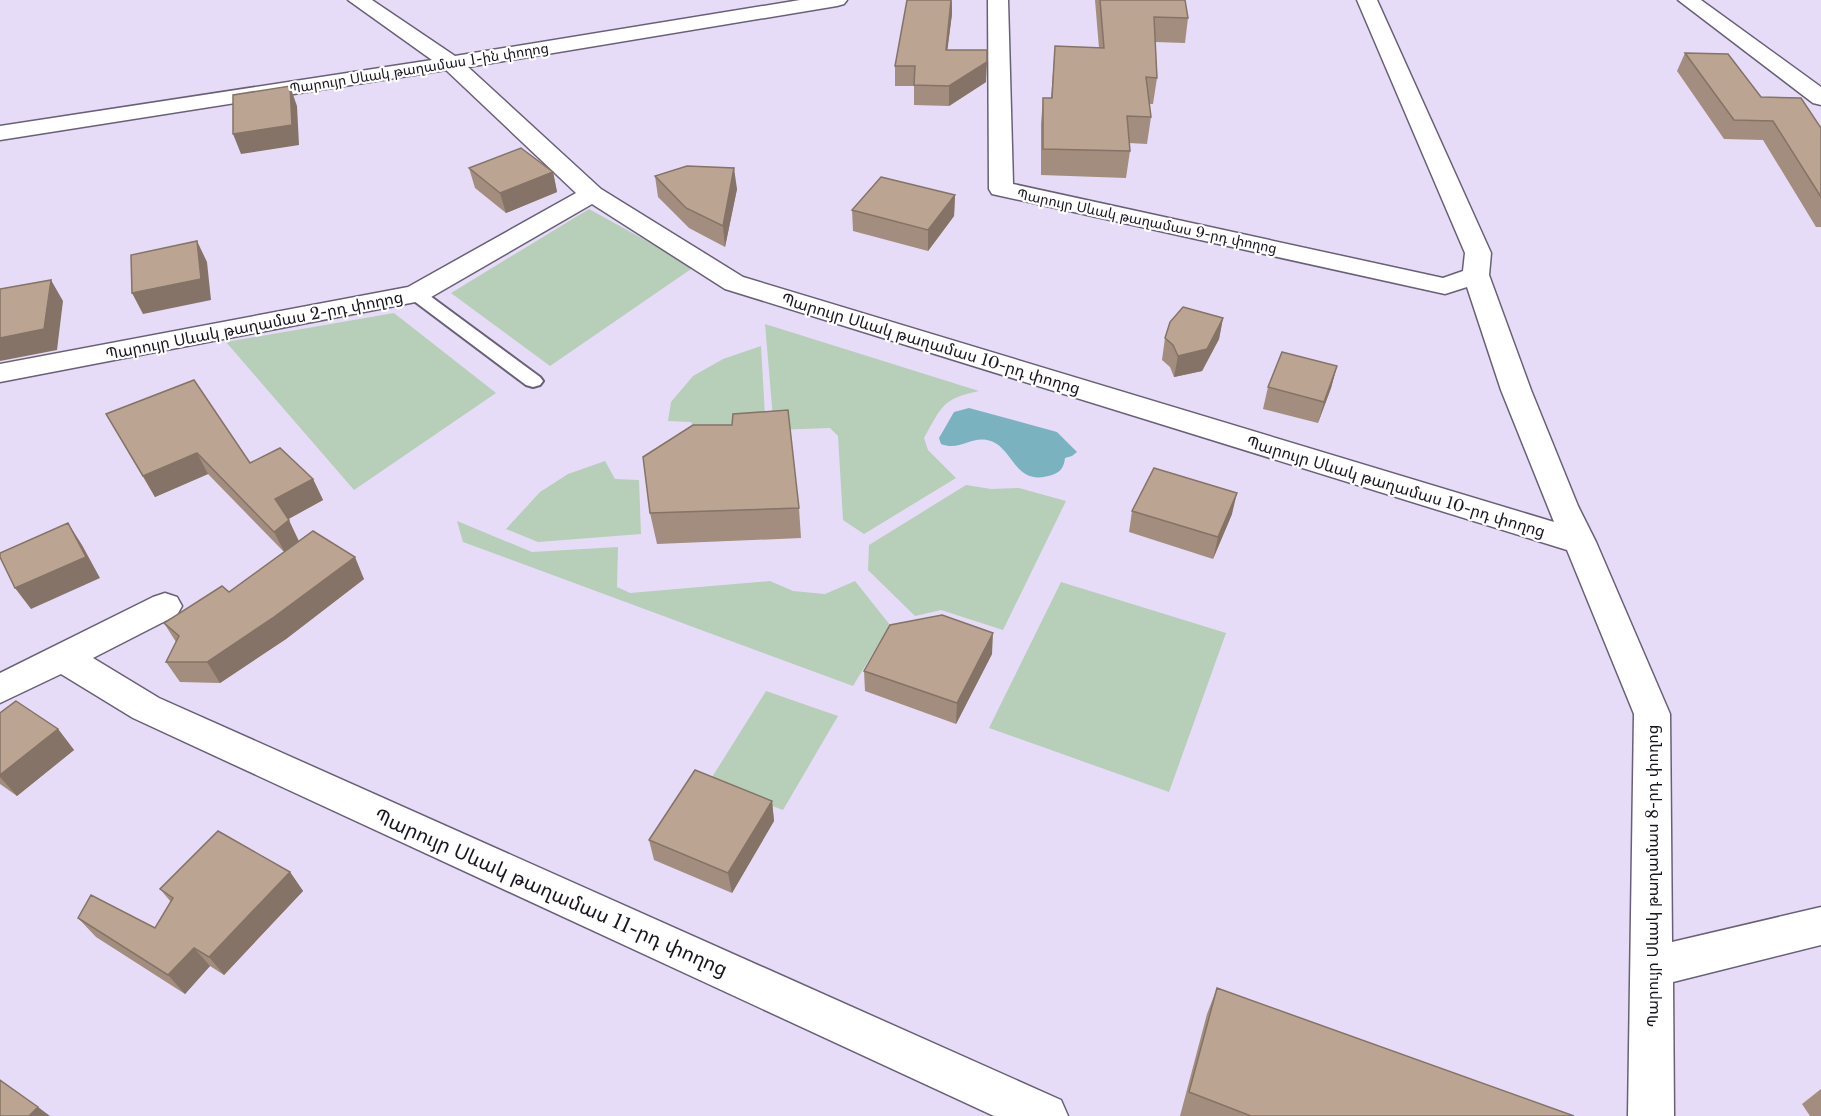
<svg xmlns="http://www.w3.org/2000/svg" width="1821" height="1116" viewBox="0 0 1821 1116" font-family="'Libre Baskerville','Noto Sans Armenian',serif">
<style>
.green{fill:#b7ceb9}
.water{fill:#7bb2c0}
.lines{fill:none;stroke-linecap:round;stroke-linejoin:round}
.service-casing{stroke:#696077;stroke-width:4}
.minor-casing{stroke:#696077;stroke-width:3}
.service{fill:#fff;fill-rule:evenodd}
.minor{fill:#fff;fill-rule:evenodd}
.wall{fill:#a28d7e}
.shaded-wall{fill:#847366}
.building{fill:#bca492;stroke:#847366;stroke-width:1.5}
.labels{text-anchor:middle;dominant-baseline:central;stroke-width:4.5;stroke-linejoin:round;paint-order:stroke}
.far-street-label{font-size:14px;fill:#1a161f;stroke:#fff}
.street-label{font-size:16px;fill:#1a161f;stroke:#fff}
.near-street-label{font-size:20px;fill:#1a161f;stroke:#fff}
</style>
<rect width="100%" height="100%" fill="#e6dcf7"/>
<path class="green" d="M589,209L694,267L550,366L451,293Z
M394,313L496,393L354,490L226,342Z
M765,324L979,391C942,399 942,406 924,438L928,450L956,478L864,534L843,520L838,436L830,428L774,430Z
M761,346L766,433L699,436L691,422L668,421L671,402L693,376L723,359Z
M605,461L615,479L639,480L641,534L538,542L506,529L540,492L568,474Z
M966,485L991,489L1019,488L1066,501L1003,630L941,610L915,616L868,570L869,545Z
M457,521L532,552L618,547L617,587L630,593L770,581L793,591L825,594L855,581L890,625L853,686L463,542Z
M1061,582L1226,633L1169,792L989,728Z
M766,691L838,716L783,810L709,782Z"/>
<path class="water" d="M969,408L1057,432L1077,452L1072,456L1065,458C1064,467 1061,472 1052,475C1013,488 1014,445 987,440C970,437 959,451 941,444L939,438L954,412Z"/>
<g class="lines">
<g class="service-casing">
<path id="service" d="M416,288L422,290L540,377L543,381L540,385L533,387L526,385L410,298L407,294L410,290Z"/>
</g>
<g class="minor-casing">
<path id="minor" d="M348,0H372L455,56L800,0H847L844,4L837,6L468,67L601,189L743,277L1554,522L1501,390L1467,287L1445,294L1001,196L992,194L989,189L988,0H1008L1013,184L1443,278L1463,271L1465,253L1357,0H1377L1491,253L1489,275L1531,390L1578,506L1596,542L1670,714L1672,942L1821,907V945L1673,982L1674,1116H1628L1634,714L1567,550L725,289L592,204L426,300L0,382V364L408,287L576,193L446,70L0,140V126L432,60Z
M1678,0H1701L1821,87V105L1813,103Z
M165,593L177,597L182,606L177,615L93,658L159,698L1061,1100L1068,1116H994L133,718L61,674L0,703V673L153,597Z"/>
</g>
<use href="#service" class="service"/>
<use href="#minor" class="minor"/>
</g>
<path class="wall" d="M952,0V14L947,50L986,82L949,106L914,105V86H895V66Z
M1095,0H1185L1188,18L1185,43L1155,42L1157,78L1153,104H1149L1151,117L1147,144L1129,143L1130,151L1126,178L1041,175V124L1043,98H1051L1055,46L1099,48Z
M1685,53L1761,97L1821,128V227H1816L1763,140L1724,139L1677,71Z
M469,168L553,172L557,192L506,213L475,188Z
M655,176L737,189L725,247L689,228L658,197Z
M955,195L954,216L928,251L853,231L852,210Z
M1223,318L1219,339L1202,371L1174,377L1170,367L1162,360L1165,338Z
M1337,366L1331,388L1318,423L1263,409L1268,387Z
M106,414L250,463L313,479L323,500L288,519L299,541L364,579L286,639L220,683L180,682L166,662L176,642L164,623L229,592L284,552L208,474L155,497Z
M732,425L799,508L801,538L657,544L650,513Z
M1132,511L1232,514L1213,559L1129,532Z
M992,654L956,724L865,691L864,671Z
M0,713L58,729L74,750L17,796L0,784Z
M772,801L774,821L732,893L654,860L649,840Z
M290,872L303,891L224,975L210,966L185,994L96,937L78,918L155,928L171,902L160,889Z
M1217,988L1574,1116H1180L1207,1014Z
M1821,1089V1116H1810L1802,1104Z"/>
<path class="shaded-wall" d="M952,0V14L945,69L946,50Z
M987,62L986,82L949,106V86Z
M290,86L297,106L299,145L241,154L233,134Z
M734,168L737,189L725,247L723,226Z
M553,172L557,192L506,213L500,193Z
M955,195L954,216L928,251V230Z
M197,241L207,262L211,300L143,314L132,293Z
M51,280L63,301L57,350L0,361V338Z
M1223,318L1219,339L1202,371L1174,377L1178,356Z
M1337,366L1331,388L1318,423L1324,402Z
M197,453L208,474L155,497L143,476Z
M313,479L323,500L285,521L275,499Z
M1237,493L1232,514L1213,559L1218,537Z
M289,520L299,542L285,553L274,532Z
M68,523L82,545L100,578L31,609L15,588Z
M355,557L364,579L286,639L220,683L207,662Z
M993,633L992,654L956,724L957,703Z
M58,729L74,750L17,796L0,777V775Z
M772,801L774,821L732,893L728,873Z
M290,872L303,891L224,975L209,957Z
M194,948L210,966L185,994L168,975Z
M38,1107L50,1116H29Z"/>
<path class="building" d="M907,0H951L946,50H987V62L949,86L914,85L915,66H895Z
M1100,0H1185L1188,18L1154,17L1157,78L1146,77L1151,117L1127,116L1130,151L1043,149V98H1052L1055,46L1104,48Z
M1685,53L1728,54L1761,97L1801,98L1821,128V197L1773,121L1734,120Z
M290,86L292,125L233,134V95Z
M521,148L553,172L500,193L469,168Z
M687,166L734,168L723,226L686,208L655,176Z
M881,177L955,195L928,230L852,210Z
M197,241L201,279L132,293L131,255Z
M51,280L44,329L0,338V289Z
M1183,307L1223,318L1207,349L1178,356L1173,345L1165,338L1170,322Z
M1282,352L1337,366L1324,402L1268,387Z
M194,380L250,463L280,448L313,479L275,499L289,520L274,532L197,453L143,476L106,414Z
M788,410L799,508L650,513L643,457L693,425H732L733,414Z
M1154,468L1237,493L1218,537L1132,511Z
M68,523L86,557L15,588L0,557V553Z
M313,531L355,557L274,617L207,662H166L179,636L164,623L222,586L229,592Z
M942,615L993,633L957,703L864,671L890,625Z
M16,701L58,729L0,775V713Z
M695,770L772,801L728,873L649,840Z
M218,831L290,872L209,957L194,948L168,975L78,918L91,895L155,928L173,898L160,889Z
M1217,988L1574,1116H1251L1189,1092Z
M0,1080L38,1107L29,1116H0Z"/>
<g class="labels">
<g class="far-street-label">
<text transform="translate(419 68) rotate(-9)">Պարույր Սևակ թաղամաս 1-ին փողոց</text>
<text transform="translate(1147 221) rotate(12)">Պարույր Սևակ թաղամաս 9-րդ փողոց</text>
</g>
<g class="street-label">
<text transform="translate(254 325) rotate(-11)">Պարույր Սևակ թաղամաս 2-րդ փողոց</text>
<text transform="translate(931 343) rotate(17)">Պարույր Սևակ թաղամաս 10-րդ փողոց</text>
<text transform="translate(1396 486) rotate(17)">Պարույր Սևակ թաղամաս 10-րդ փողոց</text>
<text transform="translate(1652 876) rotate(-90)">Պարույր Սևակ թաղամաս 8-րդ փողոց</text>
</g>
<g class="near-street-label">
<text transform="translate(551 892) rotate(24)">Պարույր Սևակ թաղամաս 11-րդ փողոց</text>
</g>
</g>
</svg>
